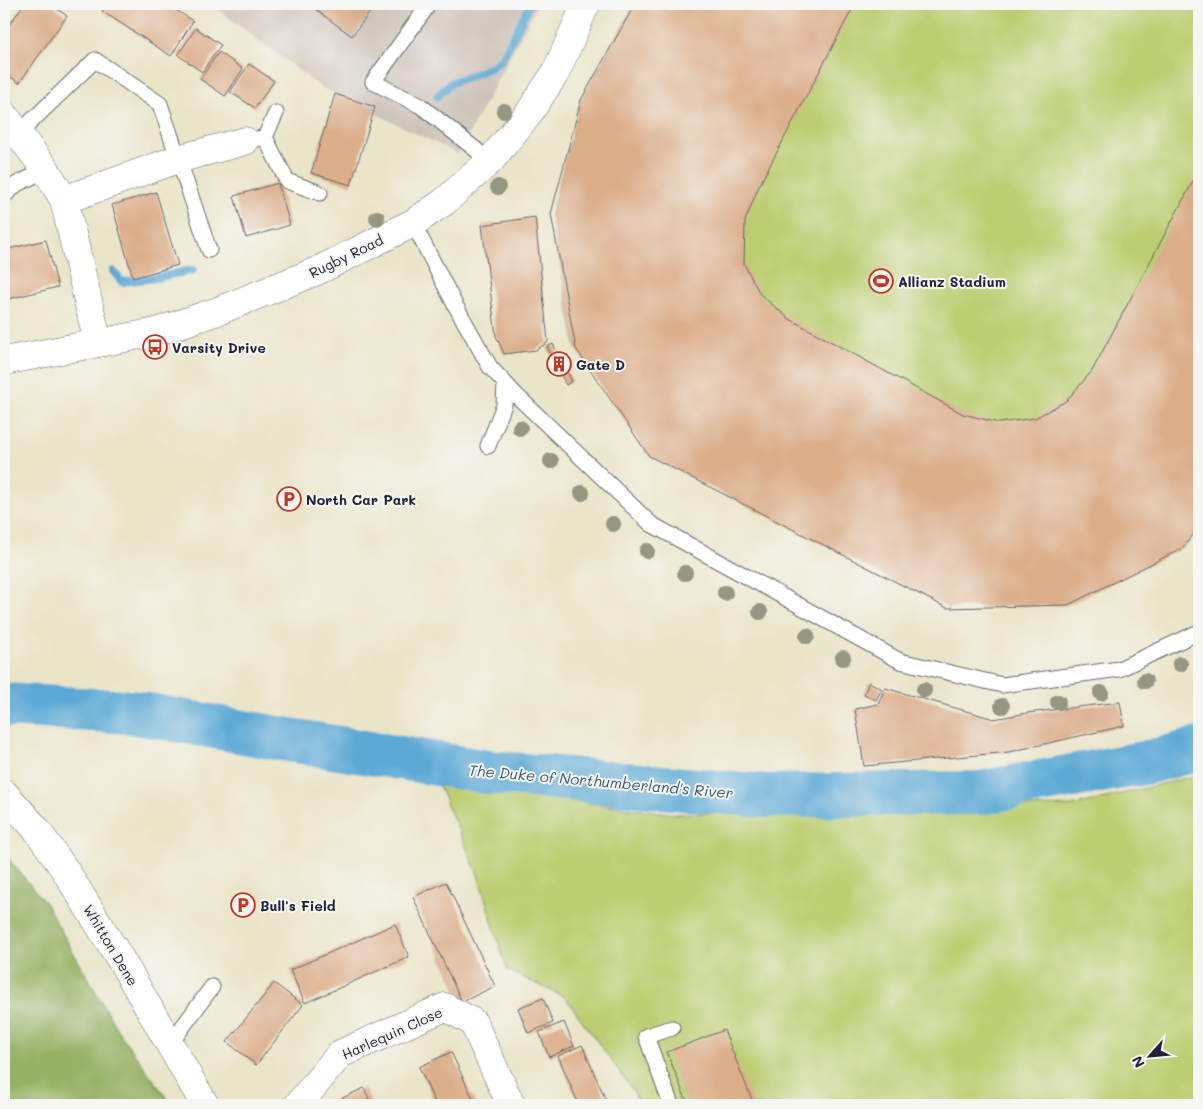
<svg xmlns="http://www.w3.org/2000/svg" width="1203" height="1109" viewBox="0 0 1203 1109" font-family="Mali,sans-serif">
<style>
.industrial{fill:#ccc2b8}
.green{fill:#bcce71;stroke:#6f7856}
.forest{fill:#95b163;stroke:#5c6a4f}
.lines{fill:none;stroke-linecap:round;stroke-linejoin:round}
.stream{stroke:#5ba9d5;stroke-width:8}
.river{stroke:#5ba9d5;stroke-width:44}
.building{fill:#dcae8a}
.lane-casing{stroke:#68666d;stroke-width:17}
.street-casing{stroke:#68666d;stroke-width:29}
.secondary-casing{stroke:#68666d;stroke-width:29}
.lane{stroke:#fff;stroke-width:15}
.street{stroke:#fff;stroke-width:28}
.secondary{stroke:#fff;stroke-width:28}
.tree{fill:#959684}
.labels{text-anchor:middle;dominant-baseline:central;stroke-width:4;stroke-linejoin:round;paint-order:stroke}
.street-label{font-size:14px;fill:#22223b;stroke:#f6f6f2}
.poi-label{font-size:14px;font-weight:bold;fill:#22223b;stroke:#f6f6f2;text-anchor:start}
.water-label{font-size:15px;font-style:italic;fill:#395879;stroke:#f6f6f2}
</style>
<rect width="100%" height="100%" fill="#f6f6f2"/>
<filter id="ink" filterUnits="userSpaceOnUse"><feTurbulence type="fractalNoise" baseFrequency=".02" numOctaves="2"/><feDisplacementMap in="SourceGraphic" scale="10" xChannelSelector="R" yChannelSelector="G"/><feConvolveMatrix kernelMatrix="1 2 1 2 8 2 1 2 1" color-interpolation-filters="sRGB"/></filter>
<filter id="wash" filterUnits="userSpaceOnUse"><feTurbulence type="fractalNoise" baseFrequency=".0096" numOctaves="4" result="noise"/><feDisplacementMap in="SourceGraphic" scale="20" xChannelSelector="R" yChannelSelector="G"/><feGaussianBlur stdDeviation="1.12" result="paint"/><feColorMatrix in="noise" values="0 0 0 0 0 0 0 0 0 0 0 0 0 0 0 0 0 1.4 0 .05"/><feComposite in="paint" operator="in"/></filter>
<g filter="url(#wash)">
<rect width="100%" height="100%" fill="#eae5c9"/>
<path class="industrial" d="M211,4H538L458,154L319,86Z"/>
<path class="green" d="M635,4H1199V527L1183,548L576,349L551,214L581,100Z
M1199,775V1105H639L634,1092L565,997L507,970L477,872L438,784L675,814L1072,806Z"/>
<path class="forest" d="M4,853L46,904L118,1031L172,1105H4Z"/>
<g class="lines">
<path class="stream" d="M437,96L451,83L490,68L502,59L530,4
M113,271L122,282L156,278L193,270"/>
<path class="river" d="M4,705L131,712L277,738L487,772L766,796L980,793L1149,762L1199,749"/>
</g>
<g id="blocks">
<path class="building" d="M24,4H50L67,16L19,83L4,72V32Z
M107,4H167L193,21L171,56L102,11Z
M308,4H376L352,36Z
M635,4H855L759,186L745,221L744,264L760,294L788,318L963,414L999,423L1035,418L1066,401L1092,371L1199,170V527L1183,548L1068,605L947,608L649,456L576,349L551,214L581,100Z
M196,28L221,45L202,72L178,55Z
M219,52L243,69L225,96L200,79Z
M249,64L274,81L255,108L230,92Z
M335,94L375,107L351,185L311,173Z
M278,183L290,225L246,238L234,196Z
M156,192L178,265L133,278L112,205Z
M535,217L548,342L536,350L504,354L496,336L482,225Z
M46,240L58,287L4,300V250Z
M553,344L572,381L566,385L547,347Z
M869,682L882,689L876,700L864,694Z
M885,688L994,719L1027,713L1120,702L1124,726L1009,752L864,766L855,709L878,704Z
M446,882L495,986L462,1002L413,897Z
M395,924L409,957L305,1003L290,970Z
M274,983L303,1005L256,1065L227,1042Z
M543,998L553,1023L528,1033L518,1008Z
M564,1022L574,1046L549,1057L539,1032Z
M724,1030L754,1105H688L667,1052Z
M582,1045L608,1105H579L558,1056Z
M451,1052L476,1105H436L419,1067Z
M364,1088L372,1105H333L332,1103Z"/>
</g>
</g>
<g filter="url(#ink)">
<use href="#blocks" fill-opacity="0" stroke="#68666d" stroke-width="1"/>
<g class="lines">
<g class="lane-casing">
<path id="lane" d="M429,4L373,82L421,106L490,161
M18,134L95,60L160,104L209,250
M265,137L287,181L320,193
M257,139L265,137L276,113
M4,196L17,184L46,170
M413,223L454,303L490,367L517,396L651,524L900,661L1002,685L1119,669L1199,632
M488,446L504,405L505,383
M170,1044L212,987
M671,1105L646,1036L672,1028"/>
</g>
<g class="street-casing">
<path id="street" d="M4,115L46,170L64,200
M98,343L64,200L178,159L245,141
M298,1105L340,1054L445,1007L473,1022L511,1105"/>
</g>
<g class="secondary-casing">
<path id="secondary" d="M4,361L156,332L218,311L317,271L413,223L444,202L490,161L527,116L556,72L586,4
M4,793L37,830L65,870L124,965L205,1105"/>
</g>
<use href="#lane" class="lane"/>
<use href="#street" class="street"/>
<use href="#secondary" class="secondary"/>
</g>
<g class="tree">
<circle cx="504" cy="111" r="8"/>
<circle cx="498" cy="187" r="8"/>
<circle cx="377" cy="218" r="8"/>
<circle cx="520" cy="428" r="8"/>
<circle cx="551" cy="461" r="8"/>
<circle cx="582" cy="493" r="8"/>
<circle cx="613" cy="524" r="8"/>
<circle cx="647" cy="551" r="8"/>
<circle cx="685" cy="573" r="8"/>
<circle cx="725" cy="593" r="8"/>
<circle cx="760" cy="612" r="8"/>
<circle cx="807" cy="636" r="8"/>
<circle cx="843" cy="658" r="8"/>
<circle cx="1180" cy="664" r="8"/>
<circle cx="1145" cy="681" r="8"/>
<circle cx="924" cy="690" r="8"/>
<circle cx="1101" cy="693" r="8"/>
<circle cx="1058" cy="702" r="8"/>
<circle cx="1002" cy="706" r="8"/>
</g>
</g>
<defs>
<g id="stadium-ring" transform="scale(1.25)"><circle r="9.5" fill="#f6f6f2" stroke="#c8321e" stroke-width="1.5"/><path d="M0-5a6.5 5 0 1 0 0 10a6.5 5 0 1 0 0-10ZM-3.5-1.8h7v3.6h-7Z" fill="#c8321e"/></g>
<g id="bus-ring" transform="scale(1.25)"><circle r="9.5" fill="#f6f6f2" stroke="#c8321e" stroke-width="1.5"/><path d="M-5-6H5V4H4V6H2V4H-2V6H-4V4H-5ZM-3.5-4V0h7V-4ZM-3.5 1.2v1.5H-2V1.2ZM2 1.2v1.5H3.5V1.2Z" fill="#c8321e"/></g>
<g id="building-ring" transform="scale(1.25)"><circle r="9.5" fill="#f6f6f2" stroke="#c8321e" stroke-width="1.5"/><path d="M-4-6H4V6H1V3H-1V6H-4ZM-2.5-4.3h1.7v1.8h-1.7ZM.8-4.3h1.7v1.8H.8ZM-2.5-1h1.7V.8h-1.7ZM.8-1h1.7V.8H.8Z" fill="#c8321e"/></g>
<g id="parking-ring" transform="scale(1.25)"><circle r="9.5" fill="#f6f6f2" stroke="#c8321e" stroke-width="1.5"/><path d="M-3.5-5.5H1a3.5 3.5 0 0 1 0 7H-1V5.5H-3.5ZM-1-3.4V-.6H.8a1.4 1.4 0 0 0 0-2.8Z" fill="#c8321e"/></g>
</defs>
<g fill-rule="evenodd">
<use href="#stadium-ring" x="881" y="281"/>
<use href="#bus-ring" x="155" y="347"/>
<use href="#building-ring" x="559" y="364"/>
<use href="#parking-ring" x="289" y="499"/>
<use href="#parking-ring" x="243" y="905"/>
</g>
<g class="labels">
<g class="street-label">
<text transform="translate(346 256) rotate(-26)">Rugby Road</text>
<text transform="translate(111 945) rotate(59)">Whitton Dene</text>
<text transform="translate(392 1033) rotate(-24)">Harlequin Close</text>
</g>
<g class="poi-label">
<text x="898" y="281">Allianz Stadium</text>
<text x="172" y="347">Varsity Drive</text>
<text x="576" y="364">Gate D</text>
<text x="306" y="499">North Car Park</text>
<text x="260" y="905">Bull's Field</text>
</g>
<g class="water-label">
<text transform="translate(601 781) rotate(5)">The Duke of Northumberland's River</text>
</g>
</g>
<rect width="1203" height="1109" fill="none" stroke="#f6f6f2" stroke-width="20"/>
<g transform="translate(1150 1056) rotate(243)" stroke="#f6f6f2" stroke-width="4" paint-order="stroke">
<path d="M0-4L9 19L0 12L-9 19Z" fill="#22223b"/>
<text y="-8" font-size="14" font-weight="bold" text-anchor="middle" fill="#22223b">N</text>
</g>
</svg>
